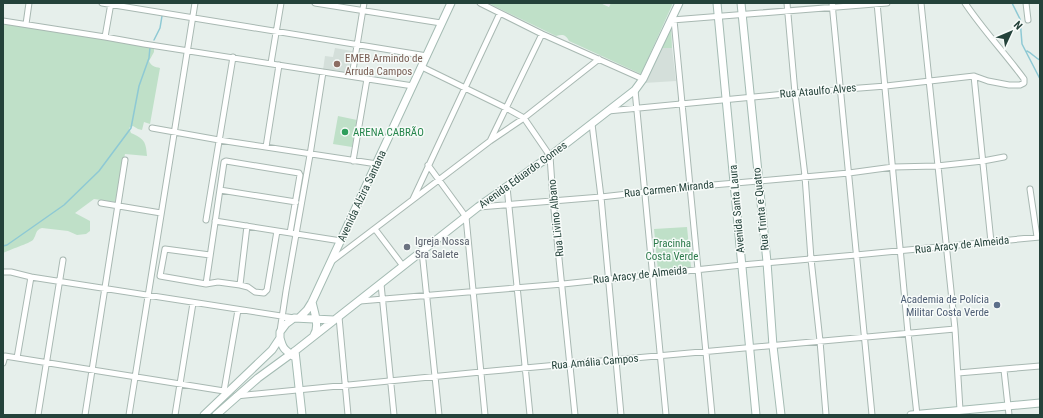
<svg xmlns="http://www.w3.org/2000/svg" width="1043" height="418" viewBox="0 0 1043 418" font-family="'Roboto Condensed',sans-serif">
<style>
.built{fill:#d4dfda}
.green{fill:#bfe0c8}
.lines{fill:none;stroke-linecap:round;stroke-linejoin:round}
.stream{stroke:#8ec9d4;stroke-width:1.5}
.street-casing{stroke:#a8b8b2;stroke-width:7}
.secondary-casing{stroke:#a4bbb3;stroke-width:9}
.street{stroke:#fff;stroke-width:5}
.secondary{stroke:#fff;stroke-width:7}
.education-dot{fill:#8d6e63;stroke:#f7fbf9;stroke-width:1.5}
.leisure-dot{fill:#2e9e5b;stroke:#f7fbf9;stroke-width:1.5}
.worship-dot{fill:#6b7280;stroke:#f7fbf9;stroke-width:1.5}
.service-dot{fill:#5c6f8a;stroke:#f7fbf9;stroke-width:1.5}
.labels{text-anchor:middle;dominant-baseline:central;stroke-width:3;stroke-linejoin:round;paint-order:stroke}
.education-label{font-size:11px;fill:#785e54;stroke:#f7fbf9;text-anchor:start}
.street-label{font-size:11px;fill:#24423a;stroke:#f7fbf9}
.leisure-label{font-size:11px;fill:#27864d;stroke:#f7fbf9;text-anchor:start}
.worship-label{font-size:11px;fill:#5b616d;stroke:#f7fbf9;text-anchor:start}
.park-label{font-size:11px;fill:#2d7a4b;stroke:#f7fbf9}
.service-label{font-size:11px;fill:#4e5e75;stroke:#f7fbf9;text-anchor:end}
</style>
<rect width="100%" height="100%" fill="#e6efeb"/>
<path class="built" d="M335,48L352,51L348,74L323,70L325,56L333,57Z
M661,48H672L676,81L644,83Z"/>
<path class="green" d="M488,3H600L609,7L611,3H673L641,74L569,41C566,35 563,34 556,36Z
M3,24L97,38L150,47L154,49V52L149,61C151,66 155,67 160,68L150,124L144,122L142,130L138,129L133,126L129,128L131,133C144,139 146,141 147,156L125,154L115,202L94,199L75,213L90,221V231L86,234L77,235L68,231L42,228C35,230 37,234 33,240C30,243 9,250 3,253Z
M671,25L672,48H661Z
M338,116L357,120L352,147L333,144Z
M687,227L691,267L658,271L654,229Z"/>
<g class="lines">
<path class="stream" d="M1012,3L1020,19L1022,44L1040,79
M154,40L160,28L162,16
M1027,51C1032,53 1035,58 1040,60
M3,246L7,245L64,205L99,171L131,128L139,86L149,58L150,47"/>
<g class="street-casing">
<path id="street" d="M102,3L427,56
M315,3L441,23
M480,3L542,34L643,79
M787,3L795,93L805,176L811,259L820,341L826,415
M832,3L872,415
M877,3L908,333L917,415
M921,3L955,329L960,410
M1026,3L1028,20
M672,20L887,3
M674,20L712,415
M3,21L105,37L144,44L413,86
M26,24L29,3
M105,37L111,3
M271,63L281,3
M422,67L506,108L524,118L550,156L553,200L575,415
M352,76L364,3
M974,76L991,242
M635,90L666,415
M608,111L795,93L886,86L974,76L988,81L1009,85H1020L1024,83V79C1005,53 983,30 965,3
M592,124L601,197L621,415
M152,128L219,140L377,164
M490,141L542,34
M266,147L279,65
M353,161L367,79
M428,165L466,217L485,415
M507,187L530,415
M1030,189L1037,237
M220,190L296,202
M413,199L500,13
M101,203L161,213
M479,207L601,197L690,187L849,173L893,167L937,166L983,161L1004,157
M206,220L233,57
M215,221L341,241
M375,229L403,266
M422,251L439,415
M210,255L165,249L160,276L206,284L218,282L240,285L248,287L255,292L264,293L267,290L277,231
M332,261L490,141L524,118L599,59
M3,272H11L31,277
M206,284L224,162L226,161L299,173L300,175L290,233
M381,284L394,415
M240,285L247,226
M360,301L563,284L742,265L856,255L1040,237
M339,317L348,415
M280,331L286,291L310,155L323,72
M17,358L31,277L294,318
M3,363L5,356L224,391L228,393
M1004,370L1009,415
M958,373L1040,366
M224,391L238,310
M236,396L481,372L955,329
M38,415L63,260
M85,415L125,160
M129,415L195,3
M175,415L193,303"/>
</g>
<g class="secondary-casing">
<path id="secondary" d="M717,3L756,415
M741,3L767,262L773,346L781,415
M312,302C314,312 320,326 314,335
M299,318L307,310L312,302L451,3
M280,338C283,349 284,349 293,356
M295,351L302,415
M204,415L272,350L280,338V332L286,324L294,318L334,320
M216,415L258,378L295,351L478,207L550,156L635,90L643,79L679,3
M911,415L1040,403"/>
</g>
<use href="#street" class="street"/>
<use href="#secondary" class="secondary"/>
</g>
<circle class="education-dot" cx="337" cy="64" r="4"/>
<circle class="leisure-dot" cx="345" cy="132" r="4"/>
<circle class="worship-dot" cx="407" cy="247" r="4"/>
<circle class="service-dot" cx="997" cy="305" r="4"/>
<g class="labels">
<g class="education-label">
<text x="345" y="58">EMEB Armindo de<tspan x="345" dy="13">Arruda Campos</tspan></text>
</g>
<g class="street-label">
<text transform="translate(818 91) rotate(-5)">Rua Ataulfo Alves</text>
<text transform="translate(523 175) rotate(-36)">Avenida Eduardo Gomes</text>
<text transform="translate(669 189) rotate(-6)">Rua Carmen Miranda</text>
<text transform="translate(362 196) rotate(-65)">Avenida Alzira Santana</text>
<text transform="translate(737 209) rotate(-95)">Avenida Santa Laura</text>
<text transform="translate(761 209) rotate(-96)">Rua Trinta e Quatro</text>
<text transform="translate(556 218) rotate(-96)">Rua Livino Albano</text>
<text transform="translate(962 245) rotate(-6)">Rua Aracy de Almeida</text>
<text transform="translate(640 275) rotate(-6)">Rua Aracy de Almeida</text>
<text transform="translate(595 362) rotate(-5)">Rua Amália Campos</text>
</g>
<g class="leisure-label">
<text x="353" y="132">ARENA CABRÃO</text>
</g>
<g class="worship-label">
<text x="415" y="241">Igreja Nossa<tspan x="415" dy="13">Sra Salete</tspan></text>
</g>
<g class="park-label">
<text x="672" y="243">Pracinha<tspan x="672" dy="13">Costa Verde</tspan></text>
</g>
<g class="service-label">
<text x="989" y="299">Academia de Polícia<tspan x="989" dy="13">Militar Costa Verde</tspan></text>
</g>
</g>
<rect width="1043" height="418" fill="none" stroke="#24423a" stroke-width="8"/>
<g transform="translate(1011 32) rotate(46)" stroke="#f7fbf9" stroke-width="3" paint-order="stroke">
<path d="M0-3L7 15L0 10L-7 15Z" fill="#24423a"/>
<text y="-6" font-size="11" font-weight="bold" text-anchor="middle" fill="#24423a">N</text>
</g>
</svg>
